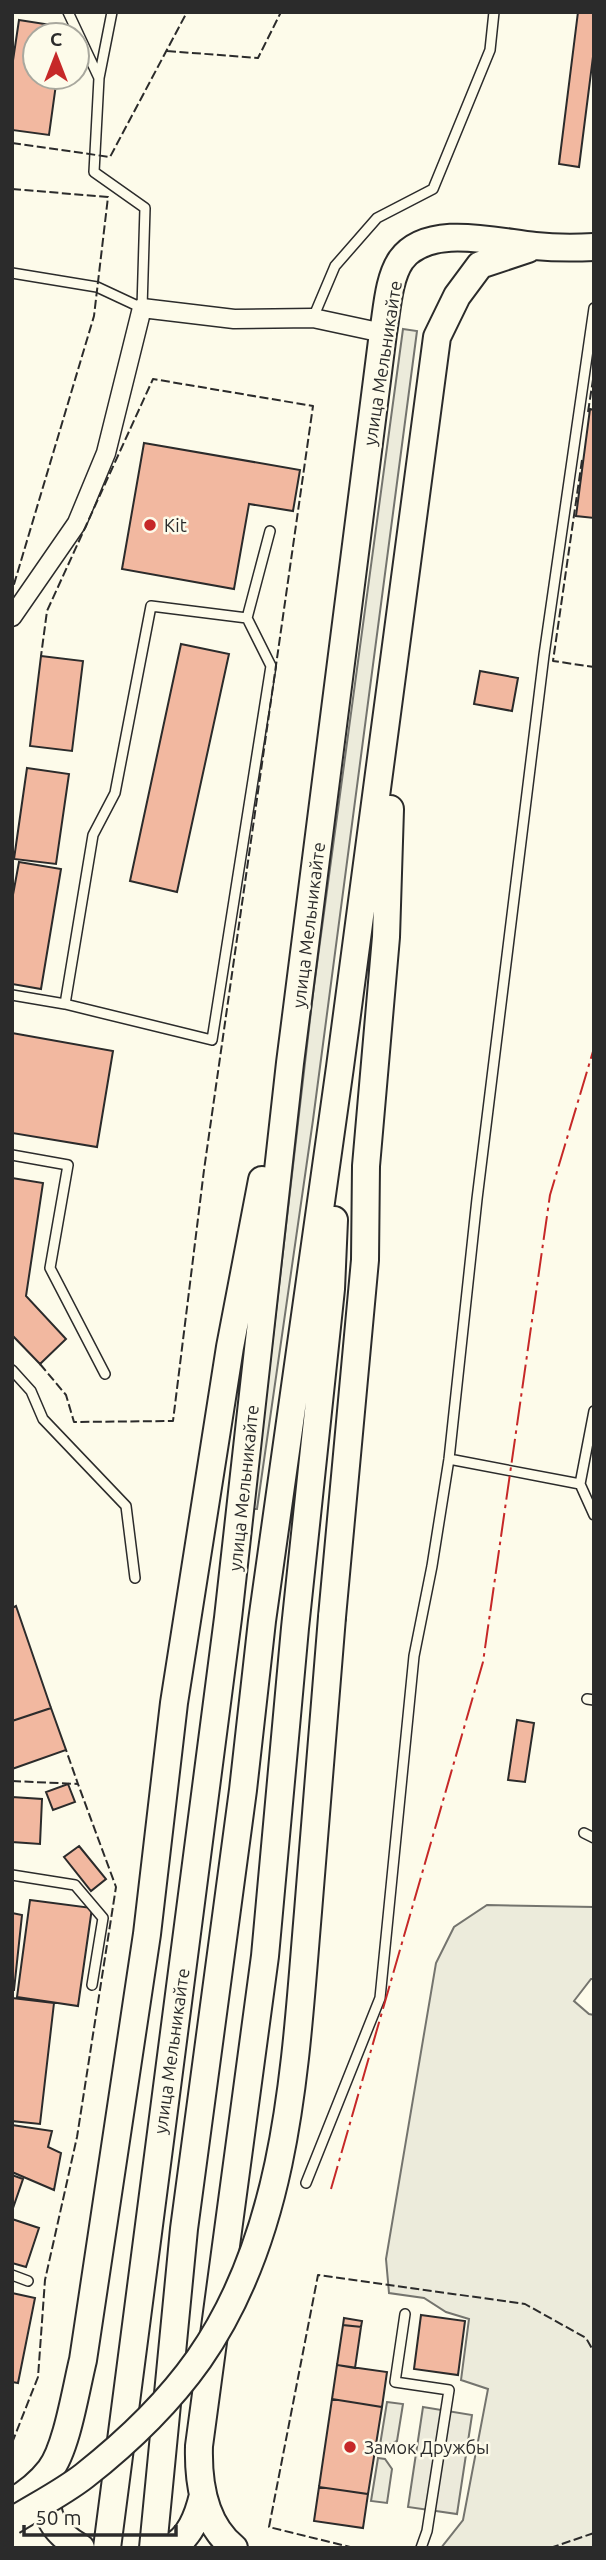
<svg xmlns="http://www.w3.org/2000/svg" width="606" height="2560" viewBox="0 0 606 2560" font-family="Ubuntu,sans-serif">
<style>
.green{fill:#ecebdb;stroke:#74746e;stroke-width:2}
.parking{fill:#eceadb;stroke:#74746e;stroke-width:2}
.building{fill:#f2b8a0;stroke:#2b2b2b;stroke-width:2}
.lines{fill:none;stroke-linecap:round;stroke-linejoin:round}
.lane-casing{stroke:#2b2b2b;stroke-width:12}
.street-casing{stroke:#2b2b2b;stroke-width:21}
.secondary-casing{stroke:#2b2b2b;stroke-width:30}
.lane{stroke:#fdfbea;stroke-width:9}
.street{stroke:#fdfbea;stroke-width:18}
.secondary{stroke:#fdfbea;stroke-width:26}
.secondary-bridge-casing{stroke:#2b2b2b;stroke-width:30;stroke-linecap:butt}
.secondary-bridge{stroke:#fdfbea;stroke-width:26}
.fence{stroke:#2b2b2b;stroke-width:2;stroke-dasharray:9 3.5;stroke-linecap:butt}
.power{stroke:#c62828;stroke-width:2;stroke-dasharray:24 5 3.5 5;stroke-linecap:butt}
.poi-dot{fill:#c62828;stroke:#fdfbea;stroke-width:2.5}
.labels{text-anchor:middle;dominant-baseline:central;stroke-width:5;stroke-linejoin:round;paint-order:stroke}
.street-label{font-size:18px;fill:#2b2b2b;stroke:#fdfbea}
.poi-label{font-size:18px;fill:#2b2b2b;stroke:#fdfbea;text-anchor:start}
</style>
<rect width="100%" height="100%" fill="#fdfbea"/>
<path class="green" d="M403,329L417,331L313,1120L257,1509H253L313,994Z
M487,1905L594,1907V1979H591L574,2001L589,2014L594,2015V2548H441L463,2520L488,2389L461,2380L469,2319L446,2312L424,2298L389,2293L386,2259L436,1963L454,1927Z
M387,2402L403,2404L397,2441L387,2446L380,2445Z
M378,2458L385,2459L392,2469L387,2503L371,2501Z"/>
<path class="parking" d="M423,2407L472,2415L457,2514L408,2507Z"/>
<path class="building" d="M578,12H594V49L579,167L559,164Z
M19,20L64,27L62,35H35V77H57L49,135L12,130V67Z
M590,409L594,410V518L576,516Z
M144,443L300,470L293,511L249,504L234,589L122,569Z
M181,644L229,654L177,892L130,881Z
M41,656L83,661L72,751L30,746Z
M480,671L518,678L512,711L474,704Z
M27,768L69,774L56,864L14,859Z
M19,862L61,869L41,989L12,984V900Z
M12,1033L113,1051L97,1147L12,1133Z
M12,1178L43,1183L26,1296L66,1339L40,1364L12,1335Z
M16,1606L51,1708L12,1721V1608Z
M51,1708L66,1750L12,1769V1721Z
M517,1720L534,1723L525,1782L508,1780Z
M68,1784L75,1802L53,1810L46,1792Z
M12,1797L42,1799L40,1844L12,1842Z
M79,1846L106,1879L91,1891L64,1857Z
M30,1900L92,1908L78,2006L17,1997Z
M12,1913L22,1915L14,1990H12Z
M12,1998L54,2003L40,2124L12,2121Z
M12,2125L52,2131L48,2147L61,2153L54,2190L12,2172Z
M12,2175L23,2179L12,2211Z
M12,2219L39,2228L26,2267L12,2263Z
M12,2293L35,2298L18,2383L12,2382Z
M421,2315L465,2321L458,2375L414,2369Z
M344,2318L362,2321L361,2327L343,2325Z
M343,2325L361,2327L355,2368L337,2365Z
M337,2365L387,2372L382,2407L332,2399Z
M332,2399L382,2407L368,2494L319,2487Z
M319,2487L368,2494L363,2528L314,2521Z"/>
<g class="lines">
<g class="lane-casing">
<path id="lane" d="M68,12L99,78
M12,273L97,287L142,308L145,208L94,172L99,78L112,12
M313,318L335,266L377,218L433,189L490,50L494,12
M12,995L65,1004L93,835L115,793L151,606L247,618L270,531
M65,1004L212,1040L271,666L247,618
M12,1155L68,1165L50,1268L105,1374
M12,1370L31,1391L43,1419L126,1506L135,1578
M594,1411L580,1484L594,1515
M449,1459L580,1484
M587,1699L594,1700
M584,1833L594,1838
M12,1875L75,1885L103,1918L92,1985
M306,2183L380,1998L414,1656L432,1566L449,1459L477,1199L544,655L594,308
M12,2275L28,2281
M405,2314L395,2382L449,2390L427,2531L421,2548"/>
</g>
<g class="street-casing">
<path id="street" d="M12,617L77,523L106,453L142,308L234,319L313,318L383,333"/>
</g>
<g class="secondary-casing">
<path id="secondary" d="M332,1617L365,1260L366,1166L386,937L390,809
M49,2481C42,2514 52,2531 81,2548
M12,2502C26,2494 40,2483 50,2470C67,2448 76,2388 83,2360L147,1934L174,1703L230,1347L262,1180
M107,2548L228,1618L290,1063L383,333C387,311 388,279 401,260C428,223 496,242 535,246C555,248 574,248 594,247
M153,2548L184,2229L243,1790L262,1621L340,1067L437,337L457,296L480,265L528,249
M170,2548C190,2538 198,2516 203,2495
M234,2548C204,2524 198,2481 199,2446L265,1956L295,1628L331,1289L334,1220"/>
</g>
<use href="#lane" class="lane"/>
<use href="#street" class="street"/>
<use href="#secondary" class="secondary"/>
<g class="secondary-bridge-casing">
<path id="secondary-bridge" d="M12,2521C36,2506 62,2493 84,2476C126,2443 168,2403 199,2359C289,2230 295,2064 308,1912C316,1814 324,1715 332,1617"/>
</g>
<use href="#secondary-bridge" class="secondary-bridge"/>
<path class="fence" d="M167,51L258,58L281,12
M12,143L110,157L187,12
M12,189L108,197L94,316L12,591
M588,412L594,373
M582,460L553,661L594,667
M40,1364L66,1395L74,1422L173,1421L204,1170L313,406L153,379L47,611L41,656
M12,1781L78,1784L66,1750
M12,2443L38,2377L45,2280L77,2137L116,1887L78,1784
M354,2548L269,2527L318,2275L525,2304L586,2338L594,2352
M550,2548L594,2533"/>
<path class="power" d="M331,2189L483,1662L550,1195L594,1048"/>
</g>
<g class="poi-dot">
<circle cx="150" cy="525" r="7"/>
<circle cx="350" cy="2447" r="7"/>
</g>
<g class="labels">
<g class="street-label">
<text transform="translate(382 363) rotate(-81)">улица Мельникайте</text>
<text transform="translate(308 925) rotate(-83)">улица Мельникайте</text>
<text transform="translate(243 1488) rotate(-84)">улица Мельникайте</text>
<text transform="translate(171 2051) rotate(-82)">улица Мельникайте</text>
</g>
<g class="poi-label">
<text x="164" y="525">Kit</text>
<text x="364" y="2447">Замок Дружбы</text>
</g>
</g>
<rect width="606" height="2560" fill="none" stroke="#2b2b2b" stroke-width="28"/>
<g transform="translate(56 56)"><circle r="33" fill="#fdfbea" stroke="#a9a89e" stroke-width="2"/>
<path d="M0-5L12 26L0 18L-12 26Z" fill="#c62828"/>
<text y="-10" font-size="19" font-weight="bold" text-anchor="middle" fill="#2b2b2b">С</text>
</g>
<path d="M24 2525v10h152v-10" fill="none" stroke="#2b2b2b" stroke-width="3.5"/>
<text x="35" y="2525" font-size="21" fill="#2b2b2b" stroke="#fdfbea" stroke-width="5" paint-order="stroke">50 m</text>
</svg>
